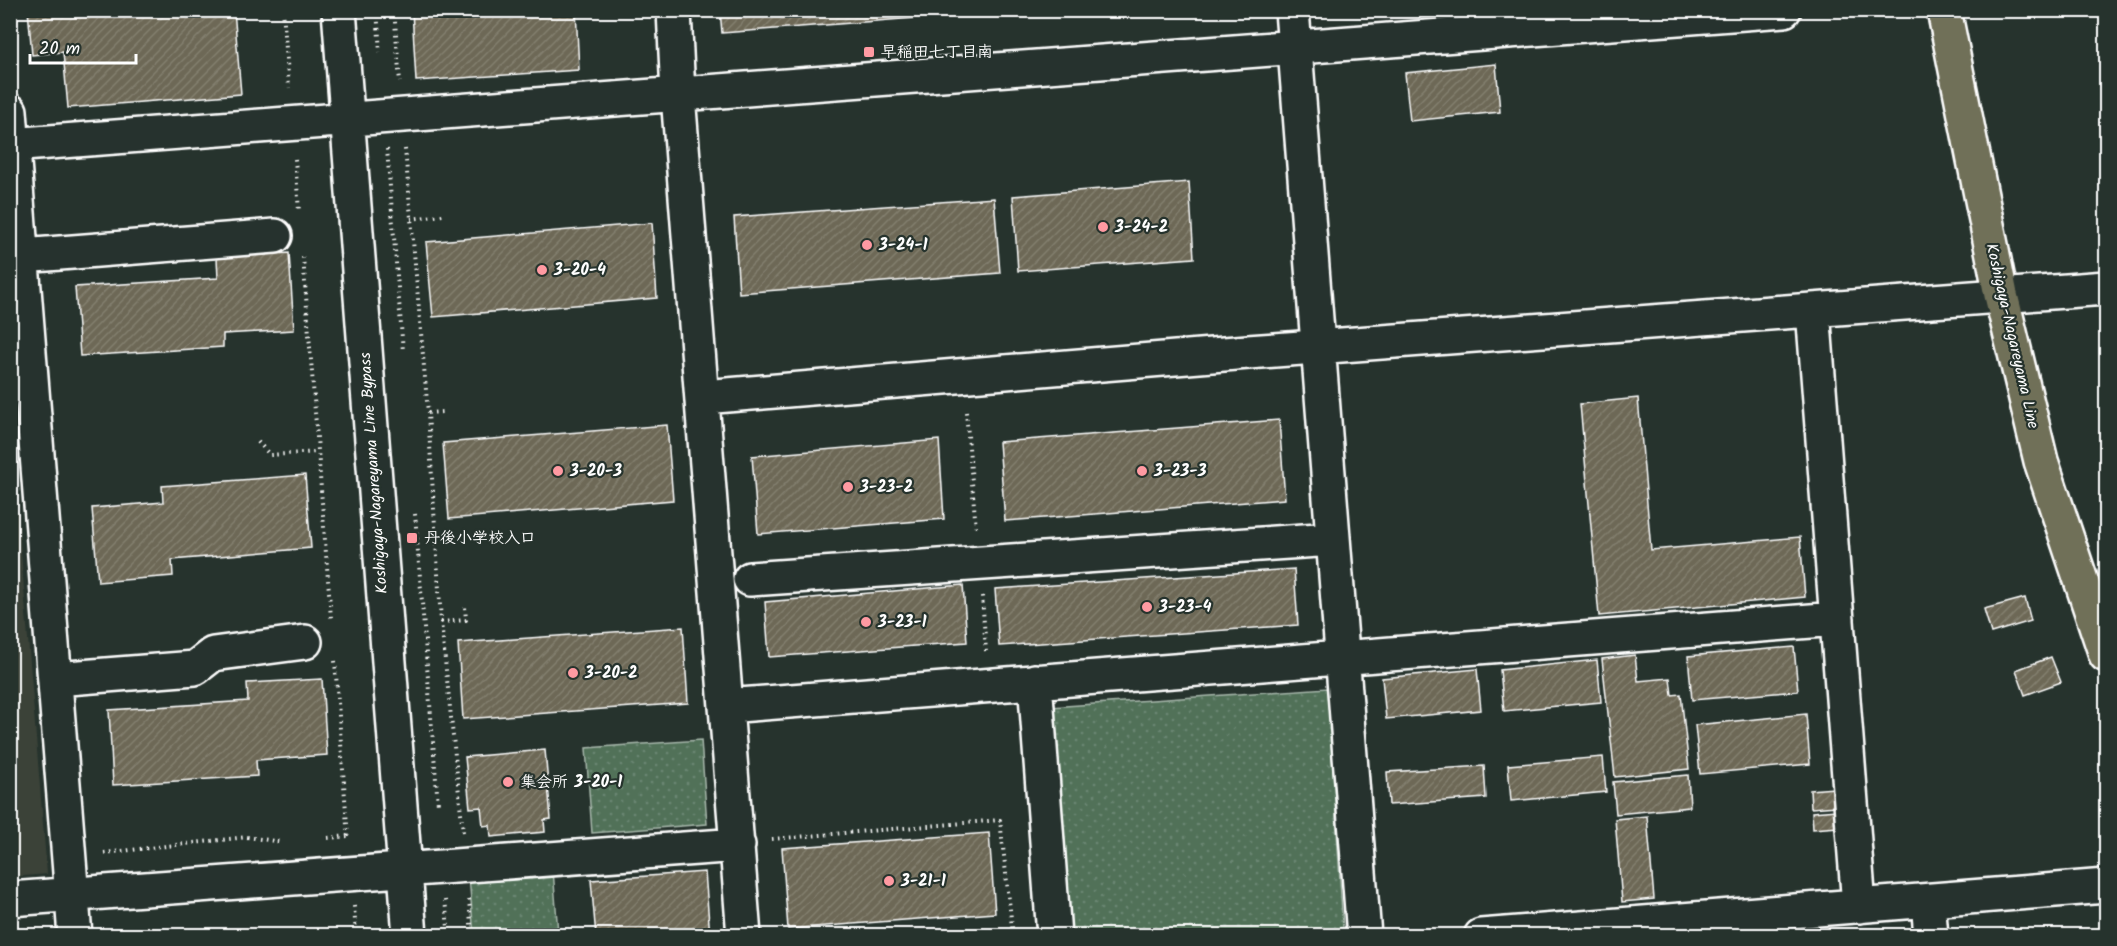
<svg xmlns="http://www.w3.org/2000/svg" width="2117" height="946" viewBox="0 0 2117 946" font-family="Kalam,'Klee One',sans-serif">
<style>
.built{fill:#3b4339}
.park{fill:url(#park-dots);stroke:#a8b8ac;stroke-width:1.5}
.building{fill:url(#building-hatch);stroke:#fff;stroke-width:1.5}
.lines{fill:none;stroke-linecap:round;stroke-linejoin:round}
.minor-casing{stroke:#fff;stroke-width:38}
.major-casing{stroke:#fff;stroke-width:38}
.path{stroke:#fff;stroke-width:4;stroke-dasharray:1.5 4.5;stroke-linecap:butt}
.minor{stroke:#26332d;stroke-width:33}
.major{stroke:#706f59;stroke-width:33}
.poi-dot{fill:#ff9aa2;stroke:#26332d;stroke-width:2}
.labels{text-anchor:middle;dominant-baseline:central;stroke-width:4.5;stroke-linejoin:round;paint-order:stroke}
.poi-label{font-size:16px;font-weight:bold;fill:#fff;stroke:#26332d;text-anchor:start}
.street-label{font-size:16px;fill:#fff;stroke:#26332d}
</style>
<defs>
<pattern id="park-dots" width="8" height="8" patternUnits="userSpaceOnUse" patternTransform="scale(1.5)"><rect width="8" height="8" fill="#517159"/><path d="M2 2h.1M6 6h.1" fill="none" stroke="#6b8672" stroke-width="1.8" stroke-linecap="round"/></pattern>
<pattern id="building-hatch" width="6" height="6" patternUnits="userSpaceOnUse" patternTransform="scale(1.5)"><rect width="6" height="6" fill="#6d6856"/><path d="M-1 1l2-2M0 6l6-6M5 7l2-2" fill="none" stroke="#837f6f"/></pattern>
</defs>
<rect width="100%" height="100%" fill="#26332d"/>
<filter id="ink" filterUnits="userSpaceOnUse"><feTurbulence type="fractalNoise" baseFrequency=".0167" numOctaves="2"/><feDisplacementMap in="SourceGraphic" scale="12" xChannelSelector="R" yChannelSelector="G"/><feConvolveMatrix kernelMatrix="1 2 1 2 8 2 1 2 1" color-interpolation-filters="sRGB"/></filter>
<g filter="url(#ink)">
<path class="built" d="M10,416L47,874L11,877H10Z"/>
<path class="park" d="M1328,688L1343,928L1267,936L1066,935L1051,707Z
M701,740L707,824L592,833L586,748Z
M553,870L558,933L556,936L474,935L469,877Z"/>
<path class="building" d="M28,10H234L241,94L68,108L63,52L32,55Z
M412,10H576L579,70L416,81Z
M720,10H979V13L722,33Z
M1496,64L1500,112L1410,121L1405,73Z
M1189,182L1194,258L1018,271L1013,196Z
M994,198L1000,273L739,293L734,217Z
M652,223L657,298L433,317L426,242Z
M289,253L294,330L223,334V347L80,356L75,287L218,278L217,258Z
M1638,398L1651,550L1800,537L1805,597L1599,616L1580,404Z
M1279,420L1285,499L1005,521L999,442Z
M667,425L673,500L449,519L443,443Z
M939,440L944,519L758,534L752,456Z
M305,475L311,548L172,560L173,576L98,582L92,508L163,502L162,486Z
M1294,569L1298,625L999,646L995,589Z
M963,585L967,642L769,657L765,602Z
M2025,598L2031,621L1991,633L1984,609Z
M683,627L688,703L463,719L458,643Z
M1794,647L1798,691L1692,700L1688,656Z
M1635,655L1638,681L1670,678L1672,695L1681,694L1689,769L1615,777L1602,659Z
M2051,657L2061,682L2025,695L2016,670Z
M1597,660L1601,702L1504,711L1500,670Z
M1477,669L1481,710L1386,719L1382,678Z
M322,679L327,755L256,760L257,776L113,785L109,710L248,701L247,683Z
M1806,714L1810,764L1700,774L1695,725Z
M545,750L551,819L544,820L545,832L491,837L490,825L483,826L481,807L470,808L465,757Z
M1603,757L1606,792L1511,801L1508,765Z
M1484,766L1486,798L1389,805L1387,772Z
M1688,775L1690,807L1616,814L1613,782Z
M1834,788L1836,806L1811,808L1810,790Z
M1837,810L1838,827L1813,829L1812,812Z
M1647,816L1654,899L1622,902L1615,819Z
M989,833L995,913L788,929L782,848Z
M705,872L710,936H596L591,880Z"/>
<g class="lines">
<g class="minor-casing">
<path id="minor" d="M339,10L410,936
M674,10L678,95L744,936
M1292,10L1364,936
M10,111L75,936
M10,145L1784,10
M22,256L275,236
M1813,310L1859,906
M703,397L1248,352L2106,288
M750,579L1333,539
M55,679L195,668L213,654L305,642
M1035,681L1054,936
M726,706L1837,619
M10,899L738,845
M1928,901L1931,936
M1481,936L2106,886"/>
</g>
<g class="major-casing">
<path id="major" d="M1944,10L2001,295L2041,461L2106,655"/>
</g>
<path class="path" d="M283,10L289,88
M377,10L380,52
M394,10L400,82
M387,149L403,351
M405,149L428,413L441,622L463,832
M295,159L299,211
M411,219L443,215
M303,257L331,618
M966,412L976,529
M428,413L443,412
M258,442L270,455L318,452
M415,514L438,805
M982,596L986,651
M441,622L466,620L465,607
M335,661L348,839
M328,838L348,836
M772,839L1000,820L1013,936
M104,853L247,837L282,842
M469,899L472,936
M445,900L449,936
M354,906L356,936"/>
<use href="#minor" class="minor"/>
<use href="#major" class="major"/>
</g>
</g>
<g class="poi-dot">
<rect x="863" y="46" width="12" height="12" rx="3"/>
<circle cx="1103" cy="227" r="6"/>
<circle cx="867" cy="245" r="6"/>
<circle cx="542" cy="270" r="6"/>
<circle cx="558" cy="471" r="6"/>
<circle cx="1142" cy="471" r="6"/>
<circle cx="848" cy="487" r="6"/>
<rect x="406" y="532" width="12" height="12" rx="3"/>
<circle cx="1147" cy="607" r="6"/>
<circle cx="866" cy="622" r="6"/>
<circle cx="573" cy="673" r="6"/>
<circle cx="508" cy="782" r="6"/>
<circle cx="889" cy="881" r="6"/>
</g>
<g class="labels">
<g class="poi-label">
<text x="881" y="52">早稲田七丁目南</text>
<text x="1115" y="227">3-24-2</text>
<text x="879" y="245">3-24-1</text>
<text x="554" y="270">3-20-4</text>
<text x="570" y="471">3-20-3</text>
<text x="1154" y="471">3-23-3</text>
<text x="860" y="487">3-23-2</text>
<text x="424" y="538">丹後小学校入口</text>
<text x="1159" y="607">3-23-4</text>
<text x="878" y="622">3-23-1</text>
<text x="585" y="673">3-20-2</text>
<text x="520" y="782">集会所 3-20-1</text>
<text x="901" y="881">3-21-1</text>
</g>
<g class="street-label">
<text transform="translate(2012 336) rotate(77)">Koshigaya-Nagareyama Line</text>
<text transform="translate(374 473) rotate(-94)">Koshigaya-Nagareyama Line Bypass</text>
</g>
</g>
<rect width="2117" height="946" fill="none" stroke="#26332d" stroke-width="36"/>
<rect x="18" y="18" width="2081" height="910" fill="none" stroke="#fff" stroke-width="2" filter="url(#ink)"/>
<path d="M30 54v9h106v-9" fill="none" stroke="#ffffff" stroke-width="3"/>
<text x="39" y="54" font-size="18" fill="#ffffff" stroke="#26332d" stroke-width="4.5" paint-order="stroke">20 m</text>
</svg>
